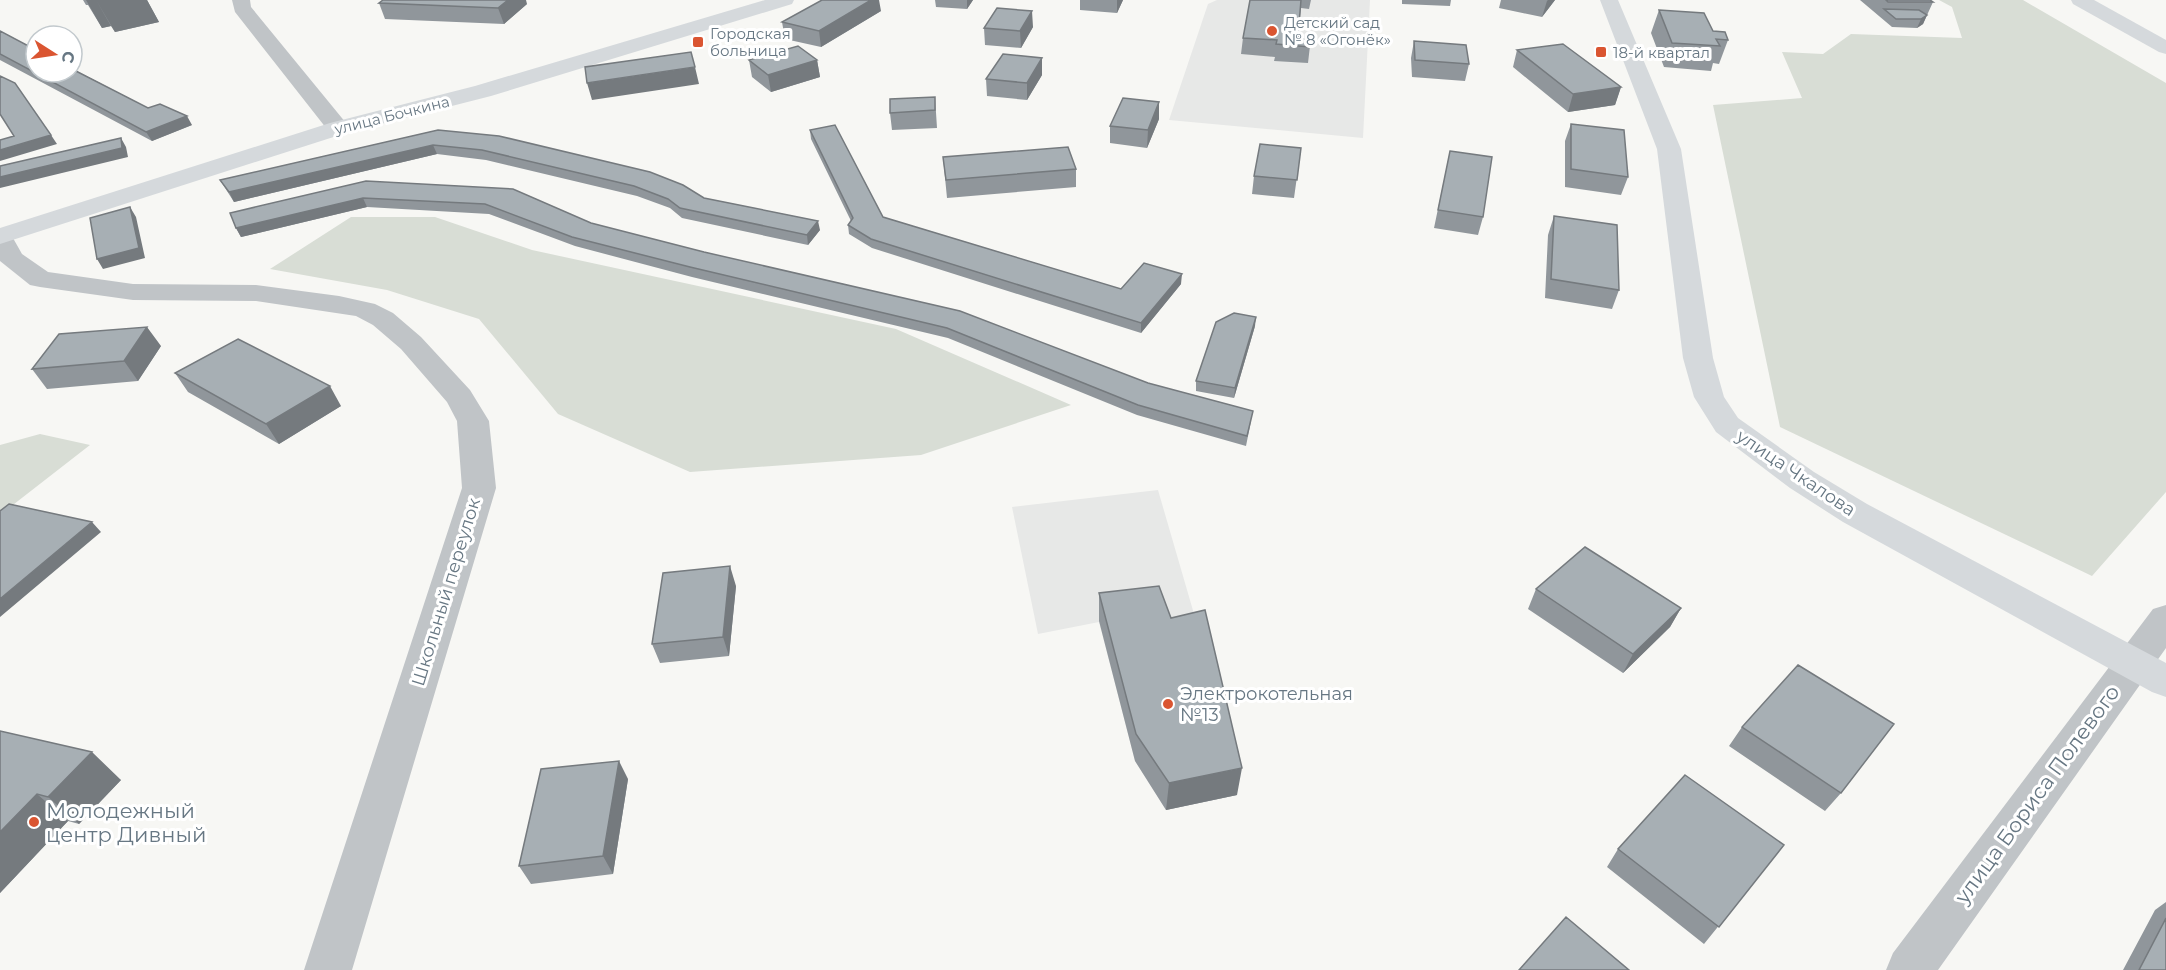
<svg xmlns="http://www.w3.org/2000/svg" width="2166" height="970" viewBox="0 0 2166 970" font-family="Montserrat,sans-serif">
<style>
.built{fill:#e7e8e7}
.green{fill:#d8ddd5}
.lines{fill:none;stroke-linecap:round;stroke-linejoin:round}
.minor{fill:#c0c4c7;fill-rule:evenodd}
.major{fill:#d5d9dc;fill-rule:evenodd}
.highway{fill:#d5d9dc;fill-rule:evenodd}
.wall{fill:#90969b}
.shaded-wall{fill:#757a7e}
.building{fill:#a7afb4;stroke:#757a7e;stroke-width:1.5}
.poi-dot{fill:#da5531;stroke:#fff;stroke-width:2}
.labels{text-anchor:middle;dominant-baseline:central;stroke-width:6;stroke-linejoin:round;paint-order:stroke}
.far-poi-label{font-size:15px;fill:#677783;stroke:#fff;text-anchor:start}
.far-street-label{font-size:15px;fill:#677783;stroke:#fff}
.street-label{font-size:18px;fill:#677783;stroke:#fff}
.poi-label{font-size:18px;fill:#677783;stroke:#fff;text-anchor:start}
.near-street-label{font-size:21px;fill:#677783;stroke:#fff}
.near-poi-label{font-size:21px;fill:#677783;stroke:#fff;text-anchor:start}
</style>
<rect width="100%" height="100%" fill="#f7f7f4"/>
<path class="built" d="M1217,0H1370L1363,138L1169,120L1208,4Z
M1158,490L1201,638L1237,795L1166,810L1135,761L1099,622L1038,634L1012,507Z"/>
<path class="green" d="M1939,0H2023L2166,83V492L2092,576L1780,427L1713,105L1802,98L1782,52L1823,54L1851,34L1962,38L1952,7Z
M351,217H435L532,250L896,329L1071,405L921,455L690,472L558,414L479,319L387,290L270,269Z
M40,434L90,445L0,515V445Z"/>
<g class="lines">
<path class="minor" d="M232,0H250L251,7L346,123L349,128L346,133L338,135L330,133L235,12Z
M0,228L9,231L22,254L48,272L133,284L256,285L339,296L375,304L393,313L421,337L470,390L489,421L496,488L352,970H304L462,488L457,421L447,402L401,349L373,325L356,316L256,301L133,300L40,287L30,285L0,261Z
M2166,605V648L1938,970H1886L1893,953L2153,609Z"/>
<path class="major" d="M765,0H794L792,4L491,96L346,133L0,244V228L330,123L475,86Z
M1600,0H1618L1681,149L1713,358L1724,397L1738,418L1814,472L1867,504L2166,663V697L2152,692L1843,522L1790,488L1716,432L1694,397L1683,358L1657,149Z"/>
<path class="highway" d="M2071,0H2094L2166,40V54L2159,52L2073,4Z"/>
</g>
<path class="wall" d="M83,0H147L159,22L115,32L111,26L102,28L88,5H86Z
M935,0H973L967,9L936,7Z
M1080,0H1123L1117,13L1080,10Z
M1250,0H1311L1309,9L1301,8L1298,36L1311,37L1308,63L1274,61L1275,57L1241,54L1243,38Z
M1402,0H1451L1450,6L1402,4Z
M1501,0H1555L1542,17L1499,8Z
M1860,0H1930L1933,2L1923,24L1917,28L1892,27Z
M379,3L527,4L504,24L385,19Z
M1659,10L1713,31L1728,40L1719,64L1713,63L1711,71L1664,67L1651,33Z
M881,11L821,47L785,39L782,22Z
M1033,27L1021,48L985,45L984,28Z
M0,31L148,108L192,125L152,141L0,60Z
M1414,41L1469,64L1465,81L1412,77L1411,58Z
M1517,50L1621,87L1615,105L1568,112L1513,67Z
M749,60H817L820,77L771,92L752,77Z
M1042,75L1027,100L987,96L986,79Z
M935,97L937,128L892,130L890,113Z
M1159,119L1147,148L1110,143V126Z
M1571,124L1628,177L1621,195L1565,187V141Z
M438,130L704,198L820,230L808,245L682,218L670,208L637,196L486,160L437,154L234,202L220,180Z
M810,130L883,217L1121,289L1181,284L1141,333L872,248L849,234L848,225L851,221L811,139Z
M1301,148L1294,198L1252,194L1254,176Z
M1450,151L1483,217L1478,235L1434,228Z
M943,157L1076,169V187L947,198Z
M366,181L591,223L1148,383L1251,421L1246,446L1137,415L948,338L692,277L575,246L489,214L367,207L241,237L236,228Z
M1554,216L1619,290L1612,309L1545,298L1548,235Z
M1255,326L1234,398L1196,391V381Z
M161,346L138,381L47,389L32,369Z
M175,373L341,406L279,444L188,392Z
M736,586L729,656L660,663L652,644Z
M1536,589L1681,608L1670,627L1623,673L1528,609Z
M1099,593L1237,795L1166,810L1135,761L1099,621Z
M1742,727L1841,793L1825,811L1729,746Z
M0,731L121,780L79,824L68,821L0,893Z
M628,779L613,874L531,884L519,866Z
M1784,845L1704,944L1607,867L1618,849Z
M2166,902V970H2123L2155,910Z"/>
<path class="shaded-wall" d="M86,0H96L111,26L102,28Z
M96,0H147L159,22L115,32Z
M508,0H526L527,4L504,24L498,8Z
M871,0H879L881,11L821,47L819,31Z
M967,0H973L967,9Z
M1117,0H1123L1117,13Z
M1548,0H1555L1542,17L1547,1Z
M1032,11L1033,27L1021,48L1020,31Z
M1927,15L1923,24L1917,28L1921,19Z
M1042,58V75L1027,100V83Z
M817,60L820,77L771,92L768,75Z
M695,67L699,84L592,100L587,83Z
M1621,87L1615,105L1568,112L1573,94Z
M1159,102V119L1147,148L1148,130Z
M187,116L192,125L152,141L146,132Z
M51,135L57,144L0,161V150Z
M121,138L126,147L128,157L0,188V177Z
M433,145L437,154L234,202L229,192Z
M363,198L367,207L241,237L236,228Z
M130,207L136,217L145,258L103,269L97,259Z
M818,221L820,230L808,245L807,235Z
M1182,274L1181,284L1141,333V323Z
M1256,317L1255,326L1234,398L1235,388Z
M147,327L161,346L138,381L124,361Z
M330,386L341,406L279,444L266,424Z
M92,522L101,532L0,617V599Z
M730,566L736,586L729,656L723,637Z
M1681,608L1670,627L1623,673L1633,654Z
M92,752L121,780L79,824L48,797Z
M619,761L628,779L613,874L603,856Z
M1242,768L1237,795L1166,810L1169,783Z
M37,794L68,821L0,893V832Z"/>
<path class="building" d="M383,0H508L498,8L379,3Z
M822,0H871L819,31L782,22Z
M1250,0H1301L1298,36L1311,37L1310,47L1276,44L1277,40L1243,38Z
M1886,0H1930L1933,2H1888Z
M997,8L1032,11L1020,31L984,28Z
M1884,9L1919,10L1927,15L1921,19H1896Z
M1659,10L1704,13L1713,31L1725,32L1728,40L1716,39L1720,46L1672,43Z
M0,31L36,50V72H72V69L148,108L160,104L187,116L146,132L0,54Z
M1414,41L1466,45L1469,64L1415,60Z
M1563,44L1621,87L1573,94L1517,50Z
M798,46L817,60L768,75L749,60Z
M691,52L695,67L587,83L585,67Z
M1003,54L1042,58L1027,83L986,79Z
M0,76L15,83L51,135L0,150V140L14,136L0,114Z
M935,97V110L890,113V99Z
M1123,98L1159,102L1148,130L1110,126Z
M1571,124L1624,130L1628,177L1571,169Z
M835,125L883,217L1121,289L1144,263L1182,274L1141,323L871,239L848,225L853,218L810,130Z
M438,130L499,136L650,172L683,185L704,198L818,221L807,235L680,208L668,199L634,186L482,150L433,145L229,192L220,180Z
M121,138L122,148L0,177V166Z
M1260,144L1301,148L1297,180L1254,176Z
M1068,147L1076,169L946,180L943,157Z
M1450,151L1492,157L1483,217L1438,210Z
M366,181L513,189L591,223L704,252L960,311L1148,383L1253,411L1247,436L1138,405L947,328L690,267L572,237L485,204L363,198L236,228L230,213Z
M130,207L139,248L97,259L90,218Z
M1554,216L1617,225L1619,290L1551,279Z
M1234,313L1256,317L1235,388L1196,381L1216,322Z
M147,327L124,361L32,369L59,334Z
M238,339L330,386L266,424L175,373Z
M9,504L92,522L0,599V511Z
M1585,547L1681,608L1633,654L1536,589Z
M730,566L723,637L652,644L663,573Z
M1159,586L1171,618L1205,610L1242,768L1169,783L1136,734L1099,593Z
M1798,665L1894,724L1841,793L1742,727Z
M0,731L92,752L48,797L37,794L0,832Z
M619,761L603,856L519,866L541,769Z
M1685,775L1784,845L1719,927L1618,849Z
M1566,917L1629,970H1519Z
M2166,918V970H2139Z"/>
<g class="poi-dot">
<circle cx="1272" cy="31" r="6"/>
<rect x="692" y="36" width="12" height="12" rx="3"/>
<rect x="1595" y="46" width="12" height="12" rx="3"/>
<circle cx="1168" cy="704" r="6"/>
<circle cx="34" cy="822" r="6"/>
</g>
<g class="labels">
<g class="far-poi-label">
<text x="1284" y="22">Детский сад<tspan x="1284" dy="17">№ 8 «Огонёк»</tspan></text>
<text x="710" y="33">Городская<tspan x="710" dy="17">больница</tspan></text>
<text x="1613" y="52">18-й квартал</text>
</g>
<g class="far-street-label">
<text transform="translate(392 115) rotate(-14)">улица Бочкина</text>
</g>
<g class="street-label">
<text transform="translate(1796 473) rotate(34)">улица Чкалова</text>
<text transform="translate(446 592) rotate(-73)">Школьный переулок</text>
</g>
<g class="poi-label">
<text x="1180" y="694">Электрокотельная<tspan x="1180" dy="21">№13</tspan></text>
</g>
<g class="near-street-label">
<text transform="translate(2037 794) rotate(-54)">улица Бориса Полевого</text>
</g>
<g class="near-poi-label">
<text x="46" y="810">Молодежный<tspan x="46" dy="24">центр Дивный</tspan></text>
</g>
</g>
<g transform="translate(54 54) rotate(102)"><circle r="28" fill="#ffffff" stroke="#c2c9cd" stroke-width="1.5"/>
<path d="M0-4.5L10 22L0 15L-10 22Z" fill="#da5531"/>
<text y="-9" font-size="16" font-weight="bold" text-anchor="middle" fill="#677783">С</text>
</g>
</svg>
